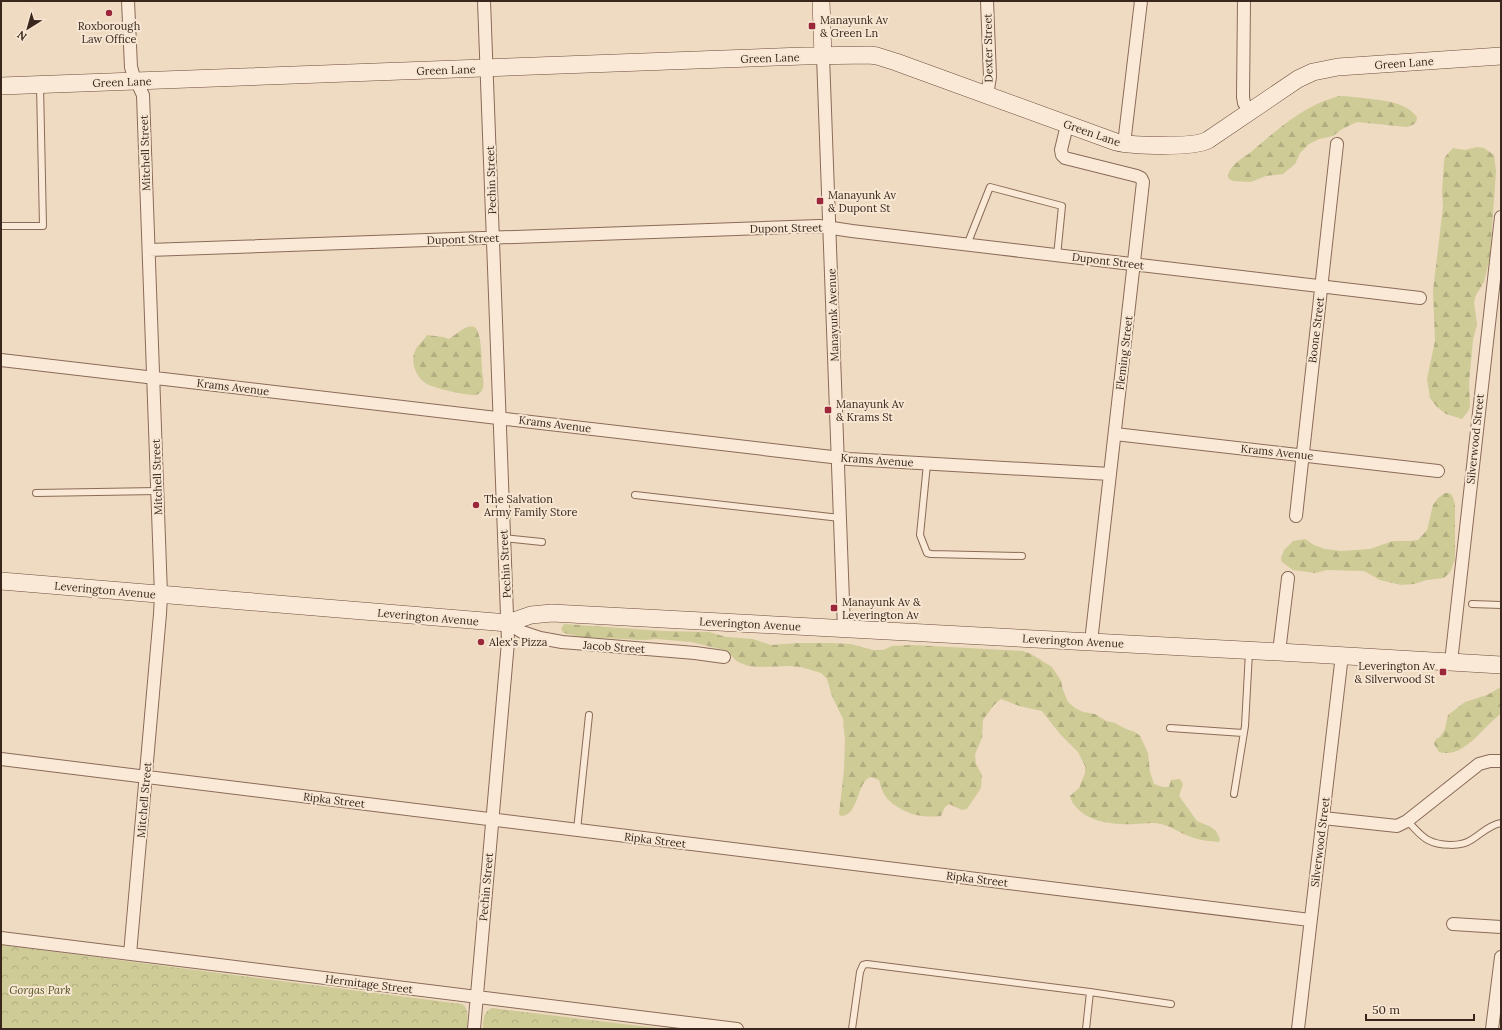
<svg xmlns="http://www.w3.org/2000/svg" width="1502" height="1030" viewBox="0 0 1502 1030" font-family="Lora,serif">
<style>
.forest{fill:url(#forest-firs)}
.park{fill:url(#park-crowns)}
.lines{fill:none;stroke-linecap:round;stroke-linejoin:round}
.lane-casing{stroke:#8a6b59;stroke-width:8}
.street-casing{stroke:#8a6b59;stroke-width:14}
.secondary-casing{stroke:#6c4c3c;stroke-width:18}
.lane{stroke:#fae9d6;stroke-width:6}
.street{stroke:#fae9d6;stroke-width:12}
.secondary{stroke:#fae9d6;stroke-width:17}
.poi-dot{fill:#9b273b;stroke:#f7e6d2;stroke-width:1.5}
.labels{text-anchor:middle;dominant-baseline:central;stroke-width:4;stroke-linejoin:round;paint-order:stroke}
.poi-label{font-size:11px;fill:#39261d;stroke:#f7e6d2;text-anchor:start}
.street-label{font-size:11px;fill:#39261d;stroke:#f7e6d2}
.park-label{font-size:11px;font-style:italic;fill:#525623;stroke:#f7e6d2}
</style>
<defs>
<pattern id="forest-firs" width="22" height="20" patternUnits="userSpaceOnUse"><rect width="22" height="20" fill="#cecb96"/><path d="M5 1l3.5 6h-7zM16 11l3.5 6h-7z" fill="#b2ae81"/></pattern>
<pattern id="park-crowns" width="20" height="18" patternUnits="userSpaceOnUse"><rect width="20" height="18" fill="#cecb96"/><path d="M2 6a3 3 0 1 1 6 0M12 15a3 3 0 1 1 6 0" fill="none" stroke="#b2ae81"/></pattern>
</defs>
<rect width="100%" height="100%" fill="#efdac2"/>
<path class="forest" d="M1339,96C1350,96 1360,98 1371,99C1388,101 1406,103 1417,117C1417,124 1413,125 1407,127L1357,122L1342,129L1333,136L1319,139L1309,144L1300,153L1295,164L1283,174L1266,176L1251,182L1233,181L1229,179L1228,175C1232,163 1242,159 1251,152C1272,134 1298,111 1324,101C1329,99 1334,98 1339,96Z
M1477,147L1484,148L1494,155L1496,171L1490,257L1484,282L1476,295L1474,302L1477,324L1473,340L1469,383L1470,405L1469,410L1462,419L1446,414L1437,407L1430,398L1427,379L1435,341L1433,291L1443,207L1442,192L1444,161L1445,157L1453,148L1465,150Z
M468,327C470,327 472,326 474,327C479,328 481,345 481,349C482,356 481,362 482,368C482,376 486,385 481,392C479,393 477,395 475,395C465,395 437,389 427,384C416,378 409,361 416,349C418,345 424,340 427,335L443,337L449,339L463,329Z
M1445,493H1449L1452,495L1455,504V560L1450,572L1444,578L1427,580L1414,584L1401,585L1380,580L1364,571L1327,570L1315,573L1293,570L1282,562L1281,558L1284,550L1293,541L1305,539L1314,545L1325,549L1341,551L1370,549L1393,541H1410L1418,540L1427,530L1433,505L1438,498Z
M564,624L663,631L709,632L726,637L753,639L771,645L799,643H830L851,644L873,650H883L892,646L912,645L1023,651L1031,654L1052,667L1061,681L1063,690L1068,702L1075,708L1083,712L1095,714L1106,721L1115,723L1126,729L1135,732L1140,736L1148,753L1150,772L1154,784L1163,787H1169L1171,780L1180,779L1183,784L1179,796L1197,821L1211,827L1216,831L1220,839L1219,842C1208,841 1197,840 1186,835C1177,831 1170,826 1161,824C1152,822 1144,824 1136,824C1117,825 1091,823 1078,809C1074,805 1071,801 1070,796L1079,788L1085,773V766L1078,752L1060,734L1042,711L1019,706L1001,699L994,705L983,720L982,738L975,754L976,764L982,775L981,788L967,809L962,810L949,804L945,807L941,816C922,818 909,815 893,804C889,800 885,797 883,792C881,788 880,784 879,780L871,777C870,778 867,778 866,780C857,789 857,816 841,816L839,814L844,770L845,740L843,719L832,696L827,679L821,673L801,667L789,666L761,667L748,666L738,662L725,650L691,642L657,639L643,640L581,637L564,633L561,629Z
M1501,687V714C1482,727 1465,759 1439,752L1434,744L1436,739L1440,737L1445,729L1448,715L1465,702L1487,695Z"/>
<path class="park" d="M1,945L462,1004C470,1009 467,1021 467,1029H1Z
M492,1008L665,1029H483C483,1021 483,1011 492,1008Z"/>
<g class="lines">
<g class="lane-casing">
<path id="lane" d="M1,226H43L40,86
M967,245L990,187L1062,206L1057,256
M927,464L920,535L927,553L931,554L1022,556
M36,493L157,491
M635,495L840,518
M504,538L542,542
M1472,604L1501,605
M1170,728L1243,733
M1234,794L1245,726L1249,652
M1407,821C1414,827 1420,836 1428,840C1439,846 1461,847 1471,840C1481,834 1489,825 1501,823
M577,830L589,715
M852,1029L860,972L863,965L867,964L1090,992L1171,1004
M1086,1029L1090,992"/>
</g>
<g class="street-casing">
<path id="street" d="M128,1L131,67L133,74L143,95L161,595L160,614L130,954
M1244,1L1243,97L1244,103L1250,111
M823,56L844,629
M987,95L990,77L987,1
M1067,125L1061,150L1062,155L1065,158L1137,176L1141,178L1143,182L1091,642
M1124,144L1141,1
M149,250L819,226L852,231L1420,298
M1,360L849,459L1110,474
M1115,434L1438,471
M1296,516L1337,144
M508,623L522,632L540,638L562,642L695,653L724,657
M1279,652L1288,578
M1451,662L1501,217
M1,759L1310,920
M1323,818L1397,826L1407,821L1479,764L1490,761H1501
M1453,924L1501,927
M1,938L737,1029
M474,1029L508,642L484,1
M1298,1029L1342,655
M1492,1029L1501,957"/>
</g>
<g class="secondary-casing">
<path id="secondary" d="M821,1L823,56
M1,86L804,56L870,55L877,56L896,62L1116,142C1133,146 1194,148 1208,140L1298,79L1313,72L1338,67L1501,56
M1,581L508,623L531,615L552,613L1279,652L1501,665"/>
</g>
<use href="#lane" class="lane"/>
<use href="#street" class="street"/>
<use href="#secondary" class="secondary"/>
</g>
<g class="poi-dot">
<circle cx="109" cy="13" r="4"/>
<rect x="808" y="22" width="8" height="8" rx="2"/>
<rect x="816" y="197" width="8" height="8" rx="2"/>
<rect x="824" y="406" width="8" height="8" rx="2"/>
<circle cx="476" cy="505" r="4"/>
<rect x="830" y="604" width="8" height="8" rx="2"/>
<circle cx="481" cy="642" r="4"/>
<rect x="1439" y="668" width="8" height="8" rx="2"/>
</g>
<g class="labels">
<g class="poi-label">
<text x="820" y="20">Manayunk Av<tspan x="820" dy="13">&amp; Green Ln</tspan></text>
<text x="109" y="26" text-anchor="middle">Roxborough<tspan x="109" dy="13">Law Office</tspan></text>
<text x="828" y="195">Manayunk Av<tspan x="828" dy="13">&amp; Dupont St</tspan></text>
<text x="836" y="404">Manayunk Av<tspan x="836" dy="13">&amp; Krams St</tspan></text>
<text x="484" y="499">The Salvation<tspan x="484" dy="13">Army Family Store</tspan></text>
<text x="842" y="602">Manayunk Av &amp;<tspan x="842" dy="13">Leverington Av</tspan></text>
<text x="489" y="642">Alex's Pizza</text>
<text x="1435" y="666" text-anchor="end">Leverington Av<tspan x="1435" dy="13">&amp; Silverwood St</tspan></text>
</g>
<g class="street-label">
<text transform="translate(988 48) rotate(-91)">Dexter Street</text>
<text transform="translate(770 58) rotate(-2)">Green Lane</text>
<text transform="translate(1404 63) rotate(-4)">Green Lane</text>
<text transform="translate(446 70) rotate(-2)">Green Lane</text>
<text transform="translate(122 82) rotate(-2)">Green Lane</text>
<text transform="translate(1092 133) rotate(19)">Green Lane</text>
<text transform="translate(145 153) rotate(-92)">Mitchell Street</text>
<text transform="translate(491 180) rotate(-92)">Pechin Street</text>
<text transform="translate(786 228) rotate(-1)">Dupont Street</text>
<text transform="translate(463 239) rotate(-2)">Dupont Street</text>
<text transform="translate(1108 261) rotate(7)">Dupont Street</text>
<text transform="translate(833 315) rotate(-92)">Manayunk Avenue</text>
<text transform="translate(1316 330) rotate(-83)">Boone Street</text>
<text transform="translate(1124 353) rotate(-83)">Fleming Street</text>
<text transform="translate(233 387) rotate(7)">Krams Avenue</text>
<text transform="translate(555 424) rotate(7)">Krams Avenue</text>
<text transform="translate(1475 439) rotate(-84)">Silverwood Street</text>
<text transform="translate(1277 452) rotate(6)">Krams Avenue</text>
<text transform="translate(877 460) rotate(4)">Krams Avenue</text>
<text transform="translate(157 477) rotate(-92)">Mitchell Street</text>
<text transform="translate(505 564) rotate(-93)">Pechin Street</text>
<text transform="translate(105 590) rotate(5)">Leverington Avenue</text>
<text transform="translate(428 617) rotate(5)">Leverington Avenue</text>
<text transform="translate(750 624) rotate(3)">Leverington Avenue</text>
<text transform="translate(1073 641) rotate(3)">Leverington Avenue</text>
<text transform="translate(614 647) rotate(4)">Jacob Street</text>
<text transform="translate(144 800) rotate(-85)">Mitchell Street</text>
<text transform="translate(334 800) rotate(7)">Ripka Street</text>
<text transform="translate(655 840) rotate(7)">Ripka Street</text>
<text transform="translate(1320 842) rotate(-83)">Silverwood Street</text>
<text transform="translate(977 879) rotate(7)">Ripka Street</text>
<text transform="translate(486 887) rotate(-85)">Pechin Street</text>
<text transform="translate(369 984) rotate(7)">Hermitage Street</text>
</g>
<g class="park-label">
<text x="40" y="990">Gorgas Park</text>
</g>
</g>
<rect width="1502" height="1030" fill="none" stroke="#39261d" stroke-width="4"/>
<g transform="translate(28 28) rotate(217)" stroke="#f7e6d2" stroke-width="3" paint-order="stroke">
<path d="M0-3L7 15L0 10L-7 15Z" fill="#39261d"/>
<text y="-6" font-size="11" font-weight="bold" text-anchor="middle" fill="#39261d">N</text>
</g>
<path d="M1366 1014v6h108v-6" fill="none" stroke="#39261d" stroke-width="2"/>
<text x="1372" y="1014" font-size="12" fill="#39261d" stroke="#f7e6d2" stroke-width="3" paint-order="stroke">50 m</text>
</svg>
